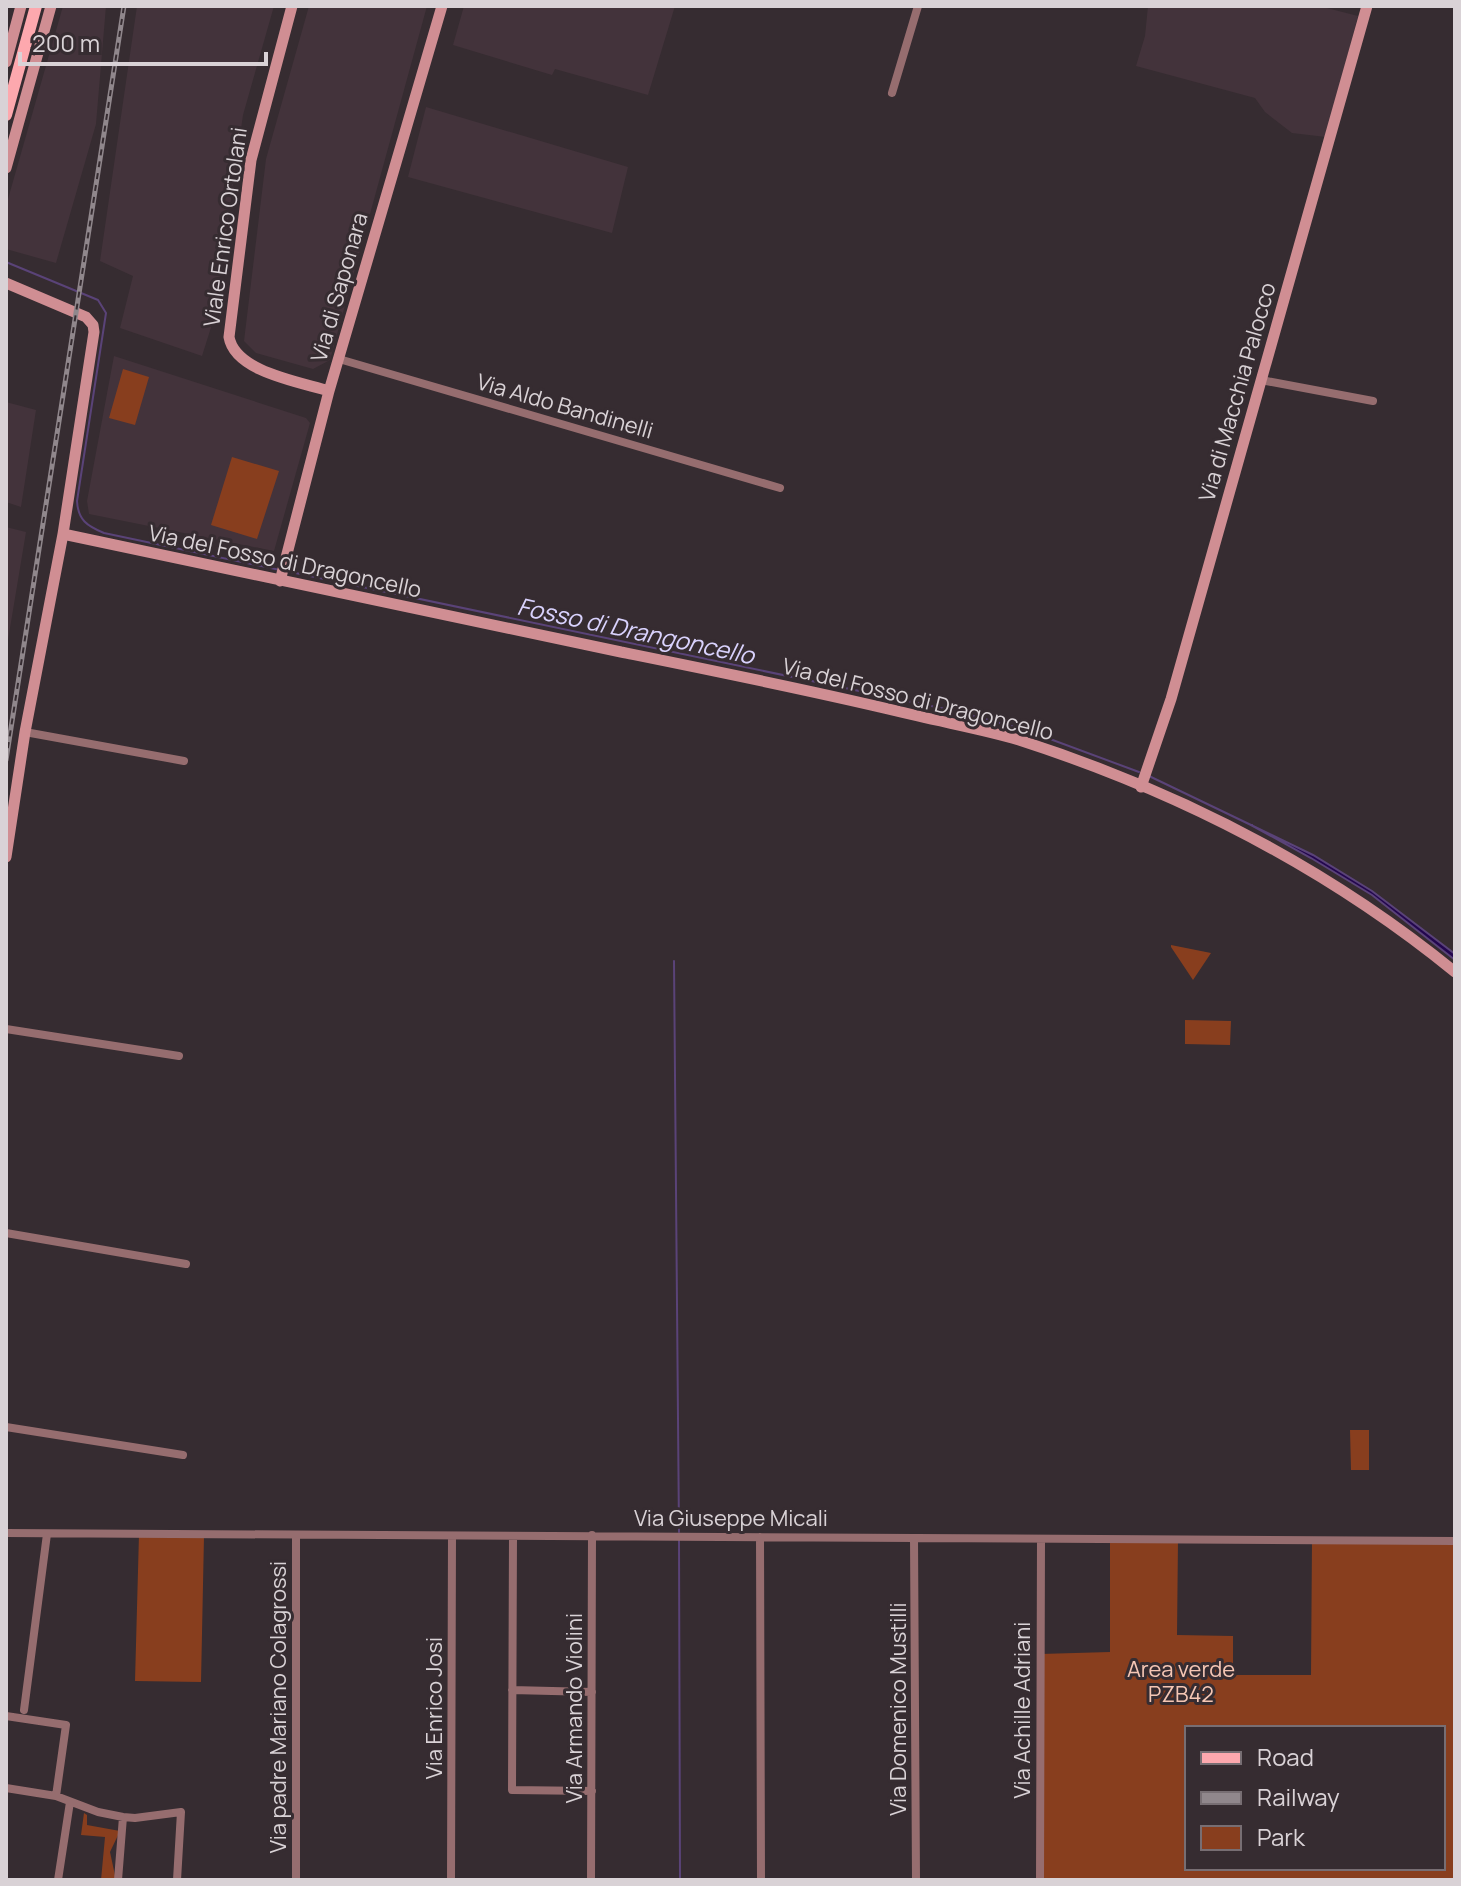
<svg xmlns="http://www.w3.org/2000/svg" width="1461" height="1886" viewBox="0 0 1461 1886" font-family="Manrope,sans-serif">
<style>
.built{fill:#43333b}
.green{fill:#883e1e;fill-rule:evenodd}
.water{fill:#23064f;stroke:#5a4378;stroke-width:2}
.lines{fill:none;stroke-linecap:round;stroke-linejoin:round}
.stream{stroke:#5a4378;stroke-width:2}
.street{stroke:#966d6f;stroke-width:8}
.secondary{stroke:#d08e93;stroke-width:11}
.primary{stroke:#fda8ae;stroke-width:12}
.rail-casing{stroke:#90878c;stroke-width:5}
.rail{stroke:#362c31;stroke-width:2;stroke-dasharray:6;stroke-linecap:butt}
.labels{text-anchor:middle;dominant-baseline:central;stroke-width:6;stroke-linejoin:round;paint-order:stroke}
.street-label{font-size:22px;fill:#d9d2d6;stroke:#362c31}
.park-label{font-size:22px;fill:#f5c6b4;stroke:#362c31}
.water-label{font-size:24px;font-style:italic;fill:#d9d2fd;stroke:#362c31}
</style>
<rect width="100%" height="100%" fill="#362c31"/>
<path class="built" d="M63,6H106L96,124L56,263L6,249V206Z
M137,6H274L243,115L214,318L202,356L120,328L133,276L100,261Z
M309,6H427L330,360L313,369L256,353L244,341L266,159Z
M464,6H675L648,95L555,69L552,75L453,45Z
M1148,6H1319L1358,16L1326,137L1292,133L1265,112L1255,98L1136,66L1145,36Z
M426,107L628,167L612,233L408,177Z
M114,356L306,418L310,423L274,551L89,514L87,501Z
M6,402L36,410L21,507L6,502Z
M6,527L26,532L6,652Z"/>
<path class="green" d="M123,369L149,377L135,425L109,418Z
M232,457L279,471L257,539L211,525Z
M1171,945L1211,953L1193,980L1171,947Z
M1185,1020L1231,1021L1230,1045L1185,1044Z
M1350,1430H1369V1470H1351Z
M139,1534L204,1536L201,1682L135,1681Z
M1110,1540H1178L1177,1635L1233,1636V1675H1311L1312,1540L1455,1541V1880H1040V1654L1110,1652ZM1187,1728H1443V1868H1187Z
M84,1813L87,1815V1825L120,1831L110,1852L116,1880H101L105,1837L81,1835Z"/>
<path class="water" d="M1251,825L1313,855L1372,891L1455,954V960L1372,895L1311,858Z"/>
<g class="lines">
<path class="stream" d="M6,262L98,300L106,313L77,501C78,520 87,526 104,533L280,570
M286,571L955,711L1023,729L1139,772
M1149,776L1251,825
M674,961L679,1532
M679,1539L680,1880"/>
<path class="street" d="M892,93L918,6
M339,359L780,488
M1261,380L1373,401
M25,732L184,761
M6,1029L179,1056
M6,1233L186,1264
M6,1427L183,1455
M6,1533L1455,1541
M296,1535V1880
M513,1536L512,1790L592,1791
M760,1537L761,1880
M914,1538L916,1880
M512,1690L592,1692
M24,1710L47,1534
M6,1716L66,1725L56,1796
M6,1788L56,1796L98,1812L123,1817L135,1818L181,1812L177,1880
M58,1880L70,1802
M118,1880L123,1817
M451,1880L452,1536
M591,1880L592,1535
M1040,1880L1041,1540"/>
<path class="secondary" d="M292,6L251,160L229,337C235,372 300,382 329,391
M6,62L21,6
M6,168L51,6
M6,283L86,317L93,325L94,332L63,534L25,732L6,857
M63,534C249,574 435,613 621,652C720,672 820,692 918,716C952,724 986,730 1019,740C1177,791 1326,867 1455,972
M280,581L329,391L442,6
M1141,787L1171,699L1367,6"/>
<path class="primary" d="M6,115L36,6"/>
<g class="rail-casing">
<path id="rail" d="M6,760L124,6"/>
</g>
<use href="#rail" class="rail"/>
</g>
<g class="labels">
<g class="street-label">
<text transform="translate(225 227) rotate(-82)">Viale Enrico Ortolani</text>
<text transform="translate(339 287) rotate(-74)">Via di Saponara</text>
<text transform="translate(1237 392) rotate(-74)">Via di Macchia Palocco</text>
<text transform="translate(565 406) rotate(16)">Via Aldo Bandinelli</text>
<text transform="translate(285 561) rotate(12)">Via del Fosso di Dragoncello</text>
<text transform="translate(918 699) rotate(14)">Via del Fosso di Dragoncello</text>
<text x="731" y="1518">Via Giuseppe Micali</text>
<text transform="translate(278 1707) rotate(-90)">Via padre Mariano Colagrossi</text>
<text transform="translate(434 1708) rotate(-90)">Via Enrico Josi</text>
<text transform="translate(574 1708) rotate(-90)">Via Armando Violini</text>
<text transform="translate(898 1709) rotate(-90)">Via Domenico Mustilli</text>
<text transform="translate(1022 1710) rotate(-90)">Via Achille Adriani</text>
</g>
<g class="park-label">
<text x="1181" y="1669">Area verde<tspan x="1181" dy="25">PZB42</tspan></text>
</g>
<g class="water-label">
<text transform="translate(636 630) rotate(12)">Fosso di Drangoncello</text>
</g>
</g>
<rect width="1461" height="1886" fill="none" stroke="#d9d2d6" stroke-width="16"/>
<rect x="1185" y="1726" width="260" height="144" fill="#362c31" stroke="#776e73" stroke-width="2"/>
<rect x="1201" y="1752" width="40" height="12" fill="#fda8ae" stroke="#776e73" stroke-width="2"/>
<text x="1257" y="1766" font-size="24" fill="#d9d2d6">Road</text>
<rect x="1201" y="1792" width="40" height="12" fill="#90878c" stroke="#776e73" stroke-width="2"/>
<text x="1257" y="1806" font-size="24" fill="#d9d2d6">Railway</text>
<rect x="1201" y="1826" width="40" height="24" fill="#883e1e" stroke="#776e73" stroke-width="2"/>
<text x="1257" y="1846" font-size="24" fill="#d9d2d6">Park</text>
<path d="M20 52v12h246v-12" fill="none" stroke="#d9d2d6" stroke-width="4"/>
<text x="32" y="52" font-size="24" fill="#d9d2d6" stroke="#362c31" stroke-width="6" paint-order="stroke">200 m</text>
</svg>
